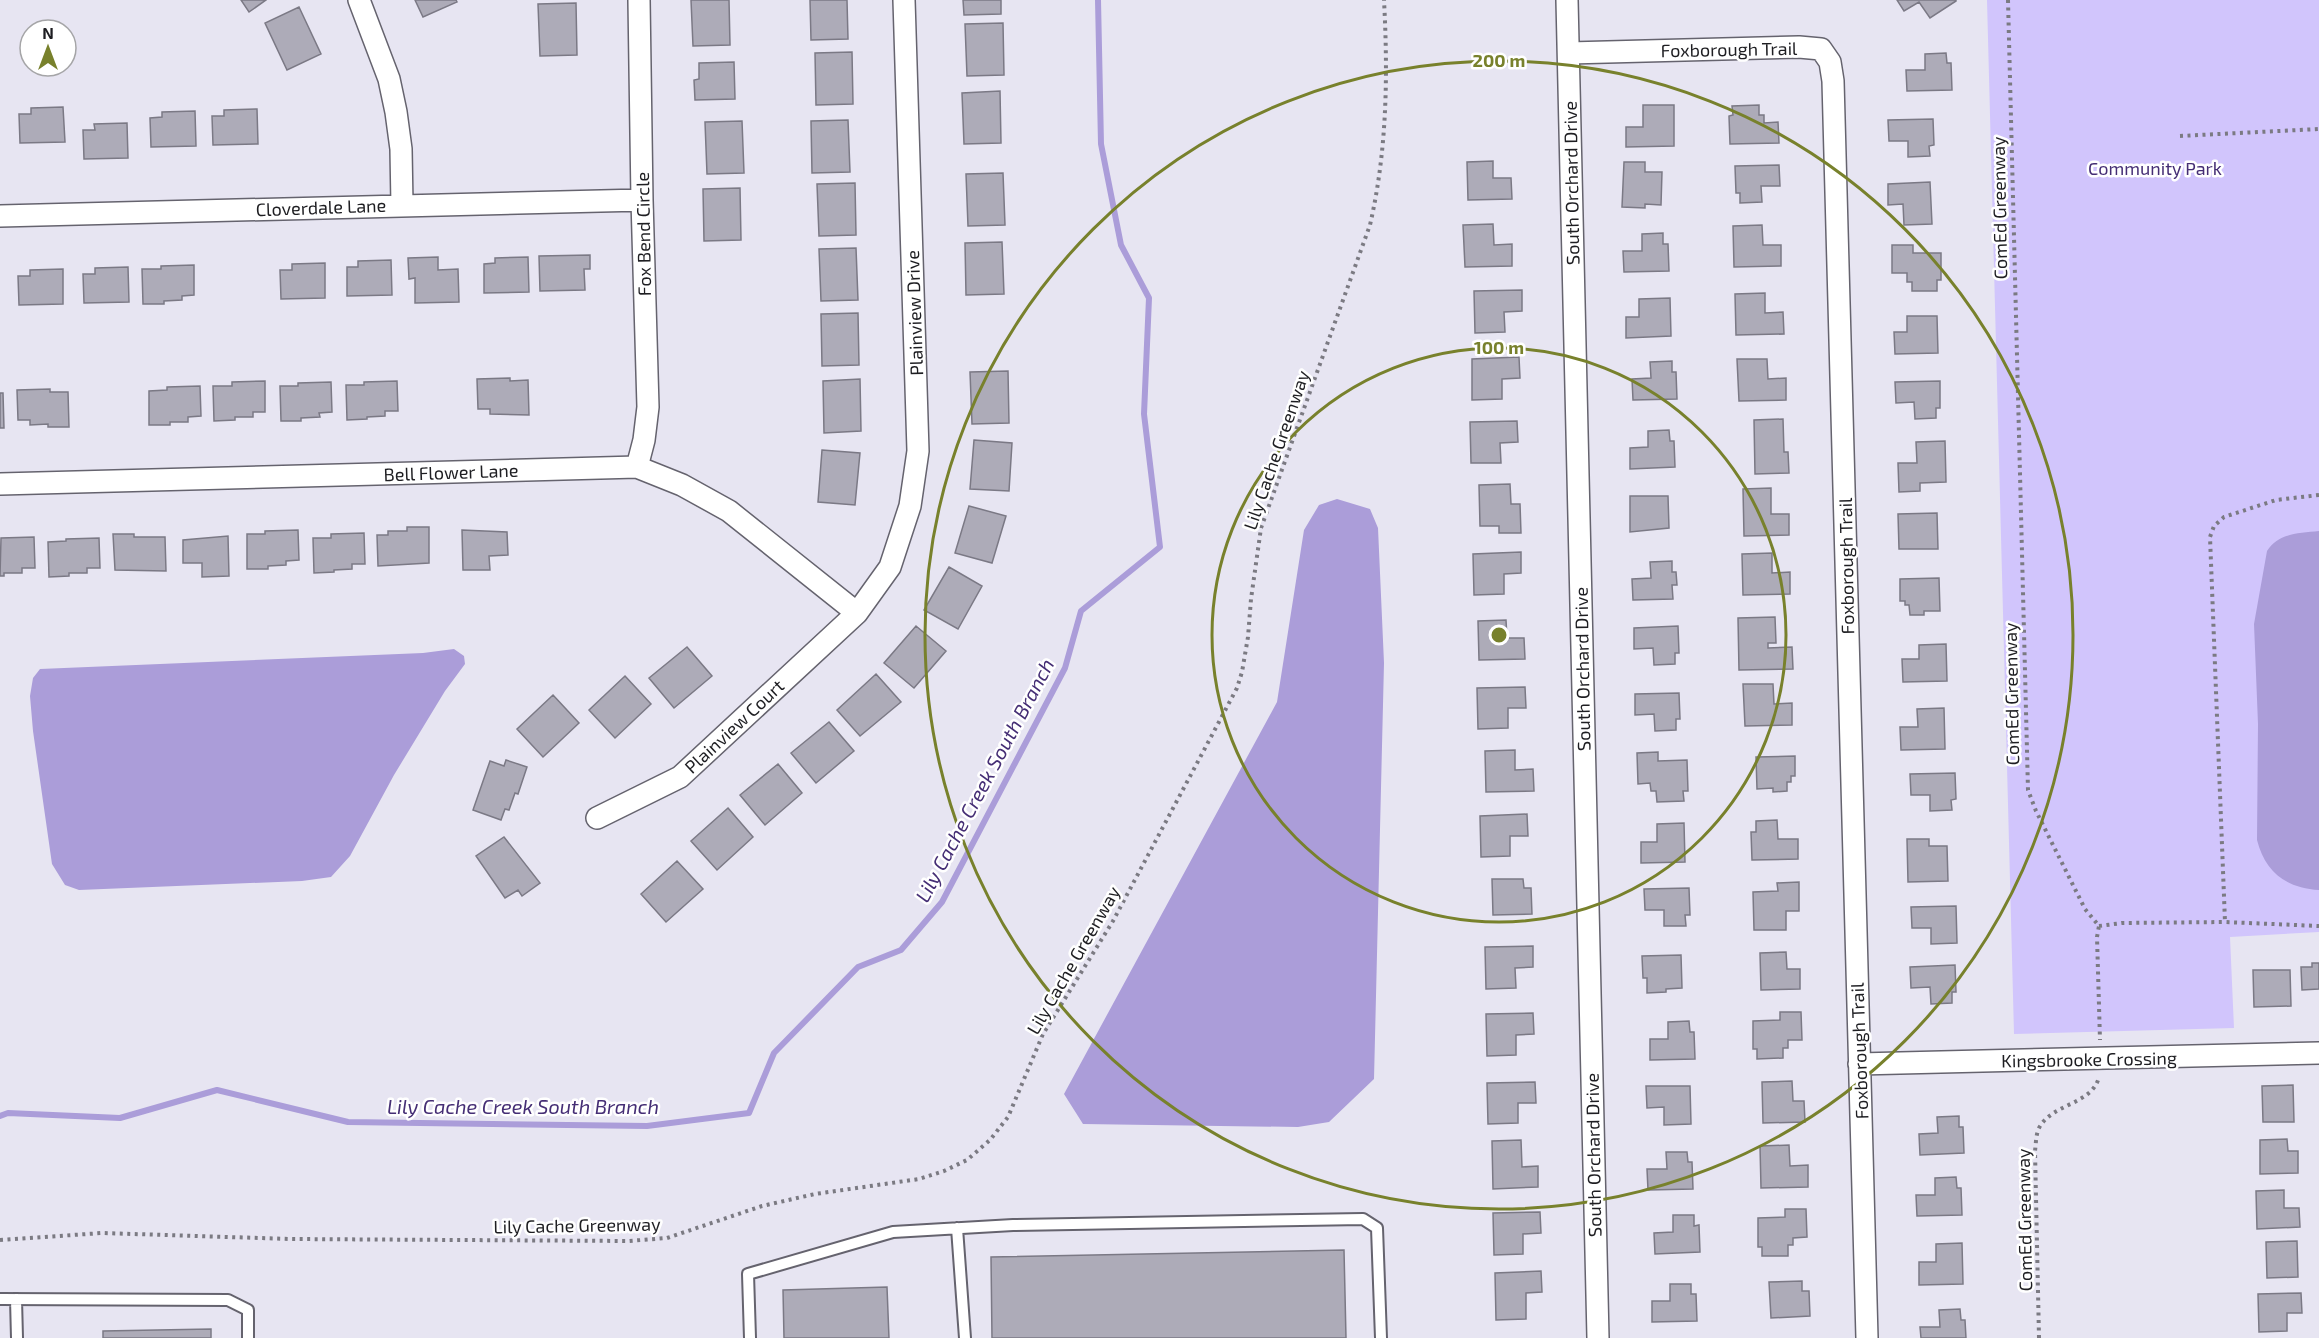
<svg xmlns="http://www.w3.org/2000/svg" width="2319" height="1338" viewBox="0 0 2319 1338" font-family="'Exo 2',sans-serif">
<style>
.green{fill:#d1c5fc}
.water{fill:#ab9dd9}
.lines{fill:none;stroke-linecap:round;stroke-linejoin:round}
.stream{stroke:#ab9dd9;stroke-width:6}
.building{fill:#adabb8;stroke:#7b7985;stroke-width:1.5}
.service-casing{stroke:#65636e;stroke-width:14}
.minor-casing{stroke:#65636e;stroke-width:24}
.path{stroke:#7b7a82;stroke-width:4;stroke-dasharray:3 4.5;stroke-linecap:butt}
.service{stroke:#fff;stroke-width:10}
.minor{stroke:#fff;stroke-width:21}
.ring{fill:none;stroke:#78812c;stroke-width:3}
.labels{text-anchor:middle;dominant-baseline:central;stroke-width:5;stroke-linejoin:round;paint-order:stroke}
.street-label{font-size:18px;fill:#1e1e22;stroke:#fff}
.park-label{font-size:18px;fill:#442d74;stroke:#fff}
.water-label{font-size:20px;font-style:italic;fill:#452e75;stroke:#fff}
.centre{fill:#78812c;stroke:#fff;stroke-width:3}
.ring-label{font-size:18px;text-anchor:middle;font-weight:bold;fill:#78812c;stroke:#fff;stroke-width:5;stroke-linejoin:round;paint-order:stroke}
</style>
<rect width="100%" height="100%" fill="#e7e5f2"/>
<path class="green" d="M1987,0H2319V932L2230,937L2234,1028L2014,1034Z"/>
<path class="water" d="M1337,499L1370,509L1378,528L1384,663L1374,1079L1329,1122L1298,1127L1083,1124L1064,1094L1277,702L1304,530L1319,505Z
M2319,531V890C2286,888 2265,872 2257,840L2258,724L2254,624L2267,551C2279,533 2299,533 2319,531Z
M454,649L464,656L465,664L445,691L394,775L350,856L331,877L302,881L79,890L65,885L52,864L33,731L30,696L33,678L40,669L423,653Z"/>
<g class="lines">
<path class="stream" d="M0,1116L8,1113L120,1118L217,1090L348,1122L647,1126L749,1113L774,1053L858,967L901,950L942,902L1065,668L1081,611L1160,547L1144,414L1149,298L1121,245L1101,144L1098,0"/>
</g>
<path class="building" d="M241,0H266L249,12Z
M415,0H456L457,2L423,17Z
M691,0H729L730,45L693,46Z
M810,0H847L848,39L811,40Z
M963,0H1001V14L964,15Z
M1897,0H1956V1L1930,18L1919,2L1904,11Z
M576,3L577,55L540,56L538,4Z
M299,7L321,54L287,70L265,23Z
M1003,23L1004,75L967,76L965,24Z
M852,52L853,104L816,105L815,53Z
M1946,53L1947,63H1951L1952,90L1907,91L1906,70H1925V54Z
M734,62L735,99L695,100L694,80L699,79V63Z
M1000,91L1001,143L964,144L962,93Z
M1643,105H1674V146L1626,147V127H1643Z
M1759,105V115H1764V123L1778,122L1779,143L1730,144L1729,116L1733,115L1732,106Z
M63,107L65,142L20,143L19,114H31V108Z
M257,109L258,144L213,145L212,116H224V110Z
M195,111L196,146L151,147L150,118L162,117V112Z
M1933,119L1934,145L1929,146L1930,156L1908,157V141H1889L1888,120Z
M848,120L850,172L812,173L811,121Z
M742,121L744,173L707,174L705,122Z
M127,123L128,158L84,159L83,130H95L94,124Z
M1493,161V178H1511L1512,199L1468,200L1467,162Z
M1624,162H1645V172H1662L1661,205L1645,204V208L1622,207Z
M1779,165L1780,186H1761L1762,202L1740,203V193H1736L1735,166Z
M1003,173L1005,225L968,226L966,174Z
M1930,182L1932,224L1904,225L1903,204L1888,205V184Z
M855,183L856,235L819,236L817,184Z
M740,188L741,240L704,241L703,189Z
M1493,224L1494,245L1512,244V266L1465,267L1463,225Z
M1762,225L1763,245H1781V266L1734,267L1733,226Z
M1663,233V244H1668L1669,271L1624,272L1623,251H1642V234Z
M1002,242L1004,294L966,295L965,243Z
M1892,245H1913V253H1941V280H1937V291H1912V282H1907V273H1892Z
M856,248L858,300L821,301L819,249Z
M590,255V269H584L585,290L540,291L539,256Z
M438,257V270L458,269L459,302L415,303V278L409,279L408,258Z
M528,257L529,292L484,293V264L495,263V258Z
M391,260L392,295L347,296V267H358V261Z
M325,263V298L281,299L280,270H292V264Z
M194,265V295L182,296V300L164,301V304H143L142,269H161V266Z
M128,267L129,302L84,303L83,274H95V268Z
M63,269V304L19,305L18,276H30V270Z
M1522,290V311L1504,312L1505,332L1475,333L1474,291Z
M1765,293V313L1783,312L1784,334L1736,335L1735,294Z
M1670,298L1671,336L1626,338V317H1639V299Z
M858,313L859,365L822,366L821,314Z
M1907,316H1937L1938,353L1895,354L1894,332H1907Z
M1519,357L1520,378L1502,379V399L1472,400V359Z
M1737,359H1767L1768,379L1786,378V400L1739,401Z
M1672,361V372H1676L1677,399L1633,400L1632,379L1651,378L1650,362Z
M1008,371L1009,423L972,424L970,372Z
M510,378V381L528,380L529,415L490,414V409H478L477,379Z
M860,379L861,431L824,433L823,381Z
M265,381V412H253V417H235V420L214,421L213,386H232V382Z
M397,381L398,411H385V416L367,417V419L347,420L346,385H364V382Z
M1940,381V408H1936V418L1915,419L1914,402L1896,403L1895,382Z
M331,382L332,412L319,413L320,417L301,418V421H281L280,386H298V383Z
M200,386L201,416L188,417V422H170V425H149V391L167,390V387Z
M50,389V392H68L69,427H48V424L30,425V420H18L17,390Z
M0,393H3L4,428H0Z
M1783,419L1784,452H1788L1789,473L1755,474L1754,420Z
M1517,421L1518,442L1500,443L1501,463H1471L1470,422Z
M1669,430L1670,441H1674L1675,467L1630,469V448L1648,447V431Z
M974,440L1012,443L1009,491L970,489Z
M1945,441L1946,482L1920,483V491L1899,492L1898,463H1917L1916,442Z
M822,450L860,453L855,505L818,502Z
M1510,484L1511,504H1520L1521,533H1499V526H1480L1479,485Z
M1771,488V514H1789V535L1744,536L1743,489Z
M1630,496H1668L1669,528L1630,532Z
M969,506L1006,516L992,563L955,553Z
M1937,513L1938,549H1899L1898,514Z
M407,527H429V563L378,566L377,535H388V531H407Z
M298,530L299,560L286,561V565L268,566V569H247V534H265V531Z
M462,530L507,532L508,555L489,556L490,570H463Z
M364,533L365,564H352V569L334,570V572L314,573L313,538H331V534Z
M113,534H134V537H165L166,571L115,570Z
M228,536L229,576L202,577V563H183V540Z
M34,537L35,568H22V573H4V576H0L1,538Z
M99,538L100,568H87V573H69V576L49,577L48,542L66,541V539Z
M1521,552V573L1504,574V594L1474,595L1473,554Z
M1772,553V573L1790,572V594L1743,595L1742,554Z
M1672,561V572H1676L1677,585H1672L1673,599L1633,600L1632,579L1651,578L1650,562Z
M949,567L982,586L958,629L924,610Z
M1939,578L1940,611H1924V615H1910L1909,605H1905V601H1900V579Z
M1775,617L1776,643H1768V648L1792,647L1793,669L1739,670L1738,618Z
M1506,620L1507,638H1524L1525,659L1479,660L1478,621Z
M916,626L946,651L914,688L884,663Z
M1678,626L1679,653H1675V664L1654,665L1653,648L1634,649V628Z
M1946,644L1947,681L1903,682L1902,659H1919V645Z
M687,647L712,676L674,708L649,678Z
M876,674L901,702L860,736L837,710Z
M625,676L651,704L615,738L589,710Z
M1743,684H1773L1774,704L1792,703V725L1745,726Z
M1525,687L1526,708H1508V728L1478,729L1477,688Z
M1679,693L1680,719H1676V730L1655,731L1654,714L1635,715V694Z
M553,695L579,723L543,757L517,729Z
M1944,708L1945,749L1901,750L1900,727H1918L1917,709Z
M829,722L854,751L816,783L791,753Z
M1515,750V770L1533,769L1534,791L1486,792L1485,751Z
M1658,752V761L1687,760L1688,791H1683L1684,801L1657,802L1656,791H1651L1650,783L1638,784L1637,753Z
M1795,756V776H1791V782H1787V791L1773,792V788L1757,789L1756,757Z
M506,760L527,767L518,794L515,793L509,810L505,809L501,820L473,810L490,761L504,766Z
M778,764L802,793L765,825L740,795Z
M1955,773L1956,799L1951,800L1952,810L1930,811V795H1911L1910,774Z
M728,808L753,837L717,870L691,841Z
M1527,814L1528,836H1510V856L1481,857L1480,816Z
M1777,820L1778,839H1798V859L1752,860L1751,832H1756V821Z
M1684,823L1685,862L1641,863V842H1657V824Z
M504,837L540,883L522,896L518,890L505,898L476,856Z
M1907,839H1929V846H1947L1948,881L1908,882Z
M677,861L703,889L666,922L641,894Z
M1492,879H1523L1524,888H1531L1532,914L1493,915Z
M1799,882V911H1786V930H1754L1753,892L1778,891L1777,883Z
M1689,888L1690,915H1685L1686,926H1664V910H1645L1644,889Z
M1956,906L1957,943L1931,944V928H1912L1911,907Z
M1533,946V967L1515,968L1516,988L1486,989L1485,947Z
M1786,952L1787,969H1800V989L1761,990L1760,953Z
M1681,955L1682,988L1666,989V992L1647,993V978H1643L1642,956Z
M2312,963H2319V989L2302,990L2301,967H2312Z
M1955,965L1956,992H1952V1003L1931,1004L1930,987L1911,988L1910,967Z
M2253,970H2290L2291,1006L2254,1007Z
M1780,1012H1801L1802,1040H1788V1048H1783V1058L1757,1059V1049H1753V1021L1780,1020Z
M1533,1013L1534,1034L1516,1035V1055L1487,1056L1486,1014Z
M1689,1021L1690,1032H1694L1695,1059L1650,1060V1039H1668V1022Z
M1792,1081L1793,1101H1804L1805,1122L1763,1123L1762,1082Z
M1535,1082L1536,1103H1518V1123L1488,1124L1487,1083Z
M2293,1085L2294,1122H2263L2262,1086Z
M1646,1086H1690L1691,1124L1664,1125V1107L1647,1108Z
M1959,1116V1127H1963L1964,1153L1920,1155L1919,1134L1938,1133L1937,1117Z
M2287,1139L2288,1151H2298V1173L2260,1174V1140Z
M1521,1140L1522,1167L1538,1166V1187L1493,1189L1492,1141Z
M1789,1145L1790,1166L1808,1165V1187L1761,1188L1760,1146Z
M1666,1152H1687L1688,1162H1692L1693,1189L1648,1190L1647,1169H1667Z
M1956,1177L1957,1188H1961L1962,1215L1917,1216L1916,1195H1935V1178Z
M2284,1190V1208H2299L2300,1227L2257,1229L2256,1191Z
M1785,1209H1806L1807,1237L1793,1238V1245H1788V1256H1762V1247H1758V1218L1785,1217Z
M1540,1212L1541,1233L1523,1234V1254L1494,1255L1493,1213Z
M1673,1215H1694V1226L1699,1225L1700,1252L1655,1254L1654,1233L1673,1232Z
M2297,1241L2298,1277L2267,1278L2266,1242Z
M1962,1243L1963,1284L1919,1285V1262H1936V1244Z
M1344,1250L1346,1338H992L991,1257Z
M1541,1271L1542,1292L1526,1293V1319L1496,1320L1495,1273Z
M1802,1281V1291H1809L1810,1316L1771,1318L1769,1282Z
M1670,1284H1691V1294H1696L1697,1321L1652,1322V1301H1670Z
M887,1287L889,1338H784L783,1290Z
M2301,1293L2302,1313H2287V1331L2259,1332L2258,1294Z
M1960,1309L1961,1320H1965L1966,1338H1921L1920,1327H1940L1939,1310Z
M211,1329V1338H103V1331Z"/>
<g class="lines">
<g class="service-casing">
<path id="service" d="M957,1228L965,1338
M0,1299L228,1300L248,1310V1338
M16,1299L17,1338
M750,1338L748,1274L893,1232L1013,1225L1363,1219L1377,1228L1381,1338"/>
</g>
<g class="minor-casing">
<path id="minor" d="M359,0L389,79L396,112L401,149L402,205
M1567,0L1598,1338
M1569,53L1799,47L1821,49L1830,62L1833,81L1867,1338
M0,216L642,200
M637,467L644,440L648,407L642,200L639,0
M0,484L637,467L682,485L729,511L857,613
M597,818L680,777L857,613L890,567L910,506L918,451L904,0
M1859,1064L2319,1053"/>
</g>
<path class="path" d="M2008,0L2028,790L2036,811L2085,909L2099,926L2097,937L2100,1040
M2180,136L2319,129
M2319,495L2276,500L2224,517L2214,526L2210,537L2225,922L2319,926
M2099,926L2122,923L2225,922
M0,1240L102,1233L291,1239L629,1241L667,1238L762,1206L815,1194L919,1179L944,1171L967,1160L990,1140L1008,1117L1043,1034L1113,921L1237,688L1242,672L1248,637L1251,599L1261,528L1370,225C1387,151 1388,76 1384,0
M2039,1338L2035,1151C2036,1143 2036,1134 2039,1128C2052,1103 2092,1105 2099,1077"/>
<use href="#service" class="service"/>
<use href="#minor" class="minor"/>
</g>
<g class="ring">
<circle cx="1499" cy="635" r="287"/>
<circle cx="1499" cy="635" r="574"/>
</g>
<g class="labels">
<g class="street-label">
<text transform="translate(1729 49) rotate(-1)">Foxborough Trail</text>
<text transform="translate(1571 183) rotate(-91)">South Orchard Drive</text>
<text transform="translate(321 207) rotate(-2)">Cloverdale Lane</text>
<text transform="translate(1999 208) rotate(-91)">ComEd Greenway</text>
<text transform="translate(643 234) rotate(-91)">Fox Bend Circle</text>
<text transform="translate(914 313) rotate(-92)">Plainview Drive</text>
<text transform="translate(1276 450) rotate(-71)">Lily Cache Greenway</text>
<text transform="translate(451 472) rotate(-2)">Bell Flower Lane</text>
<text transform="translate(1846 566) rotate(-91)">Foxborough Trail</text>
<text transform="translate(1582 669) rotate(-91)">South Orchard Drive</text>
<text transform="translate(2011 694) rotate(-91)">ComEd Greenway</text>
<text transform="translate(734 726) rotate(-43)">Plainview Court</text>
<text transform="translate(1073 960) rotate(-60)">Lily Cache Greenway</text>
<text transform="translate(1859 1051) rotate(-92)">Foxborough Trail</text>
<text transform="translate(2089 1059) rotate(-1)">Kingsbrooke Crossing</text>
<text transform="translate(1593 1155) rotate(-91)">South Orchard Drive</text>
<text transform="translate(2024 1220) rotate(-91)">ComEd Greenway</text>
<text transform="translate(577 1225) rotate(-1)">Lily Cache Greenway</text>
</g>
<g class="park-label">
<text x="2155" y="168">Community Park</text>
</g>
<g class="water-label">
<text transform="translate(984 780) rotate(-62)">Lily Cache Creek South Branch</text>
<text x="523" y="1106">Lily Cache Creek South Branch</text>
</g>
</g>
<circle cx="1499" cy="635" r="9" class="centre"/>
<g class="ring-label">
<text x="1499" y="67">200 m</text>
<text x="1499" y="354">100 m</text>
</g>
<g transform="translate(48 48)"><circle r="28" fill="#ffffff" stroke="#a5a5a7" stroke-width="1.5"/>
<path d="M0-4.5L10 22L0 15L-10 22Z" fill="#78812c"/>
<text y="-9" font-size="16" font-weight="bold" text-anchor="middle" fill="#1e1e22">N</text>
</g>
</svg>
